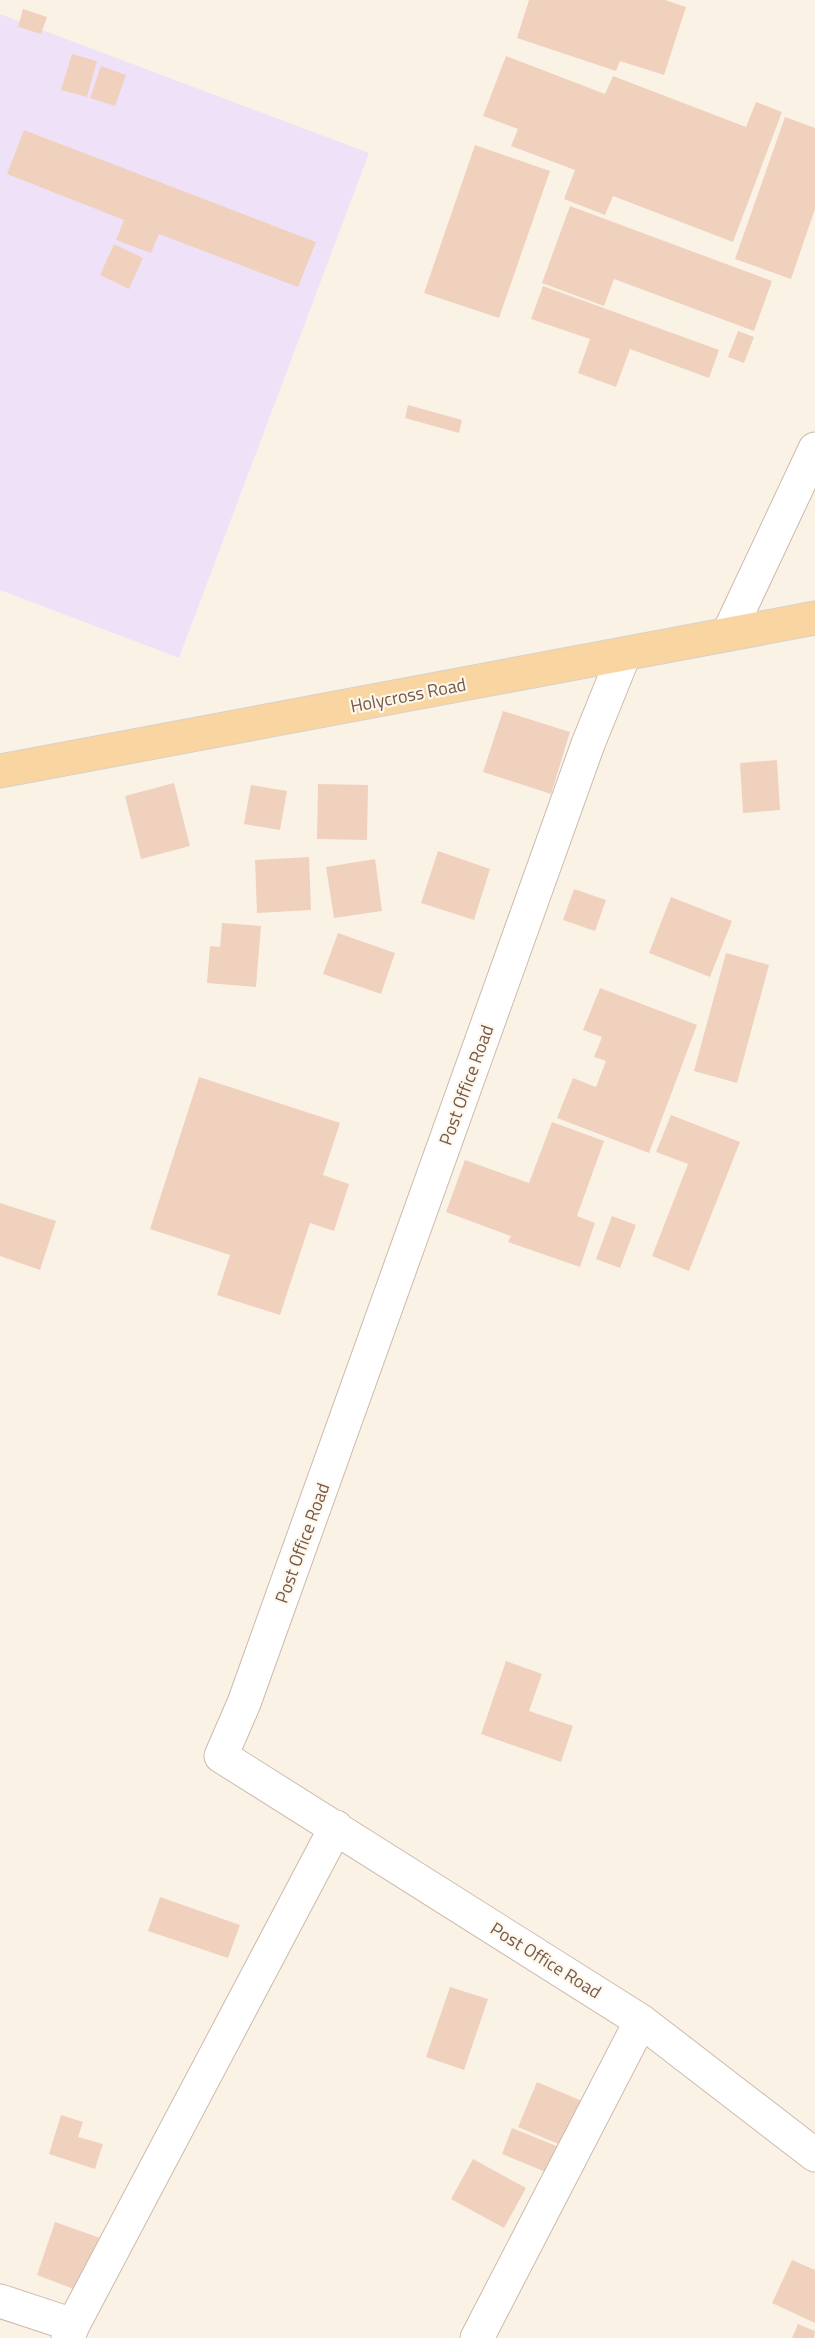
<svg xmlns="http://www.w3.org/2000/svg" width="815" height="2338" viewBox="0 0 815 2338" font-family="'Titillium Web',sans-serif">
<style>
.education{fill:#efe2f8}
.building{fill:#f0d1be}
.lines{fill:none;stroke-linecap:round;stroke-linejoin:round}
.minor-casing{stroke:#cdbaac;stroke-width:35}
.major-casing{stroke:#d8d1cd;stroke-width:35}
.minor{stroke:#fff;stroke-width:33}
.major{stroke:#f8d5a1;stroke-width:33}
.labels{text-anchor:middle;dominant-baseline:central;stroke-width:4.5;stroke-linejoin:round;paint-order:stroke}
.street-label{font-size:18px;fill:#74594b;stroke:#fef7ec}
</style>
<rect width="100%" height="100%" fill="#fbf2e6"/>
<path class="education" d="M0,14L369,153L179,658L0,590Z"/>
<path class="building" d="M529,0H665L686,7L664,75L620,61L616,71L517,38Z
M23,9L47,17L41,34L18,27Z
M72,54L97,61L87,97L61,90Z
M506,56L605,94L613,76L746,127L756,102L782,112L733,242L613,196L605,215L564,199L575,170L511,146L518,129L483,116Z
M101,66L126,75L115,106L90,98Z
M785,117L815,128V209L791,279L735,259Z
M24,130L316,242L298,287L159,234L151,253L116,240L124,220L7,174Z
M475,145L550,171L499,318L424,293Z
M570,206L772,281L754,331L614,279L604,306L542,283Z
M114,244L143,258L129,289L100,275Z
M543,286L719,350L709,378L630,349L616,387L578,373L590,339L531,319Z
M738,331L754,337L744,363L728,357Z
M408,405L462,420L459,433L405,418Z
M503,711L570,732L551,794L483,772Z
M777,760L780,810L743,813L740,763Z
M174,783L190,846L141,859L125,796Z
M318,784L368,785L367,840L317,839Z
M251,785L287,791L280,830L244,824Z
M438,851L490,869L474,920L421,903Z
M309,857L311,910L257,913L255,860Z
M375,859L382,911L334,918L326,867Z
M574,889L606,900L595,931L563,920Z
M671,897L732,921L710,977L649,953Z
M222,923L261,926L256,987L207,983L210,946L220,947Z
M338,933L395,953L381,994L323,974Z
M726,953L769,965L737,1083L694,1071Z
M600,988L697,1025L649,1153L557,1118L573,1078L596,1087L606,1061L594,1057L602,1037L583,1030Z
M199,1077L340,1123L323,1175L349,1184L334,1231L310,1223L280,1315L217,1295L230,1255L150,1229Z
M671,1115L740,1142L689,1271L652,1256L688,1164L656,1152Z
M552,1122L604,1141L577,1216L595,1223L580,1267L508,1242L511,1236L446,1212L465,1160L529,1183Z
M0,1203L56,1221L40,1270L0,1256Z
M612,1216L636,1225L620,1268L596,1259Z
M506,1661L542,1674L529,1711L573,1726L561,1762L481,1734Z
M160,1897L240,1925L228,1958L148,1931Z
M450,1987L488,1999L464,2070L426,2057Z
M537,2082L582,2101L563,2146L518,2127Z
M61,2115L83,2122L78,2137L103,2144L95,2169L49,2154Z
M512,2128L559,2147L548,2173L502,2154Z
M473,2159L526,2188L504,2228L451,2199Z
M55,2222L103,2239L84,2293L37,2275Z
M792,2260L815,2270V2323L772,2303Z
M798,2324L815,2331L814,2338H792Z"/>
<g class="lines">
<g class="minor-casing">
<path id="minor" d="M729,632L815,449
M624,655L588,744L244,1703L221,1756L641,2021L815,2155
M0,2301L73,2325
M68,2338L73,2325L336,1827
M477,2338L641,2021"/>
</g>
<g class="major-casing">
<path id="major" d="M0,771L815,618"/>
</g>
<use href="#minor" class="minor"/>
<use href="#major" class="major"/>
</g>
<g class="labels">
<g class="street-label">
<text transform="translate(408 695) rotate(-11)">Holycross Road</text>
<text transform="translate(466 1085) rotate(-70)">Post Office Road</text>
<text transform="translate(302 1543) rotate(-70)">Post Office Road</text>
<text transform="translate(546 1960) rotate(32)">Post Office Road</text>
</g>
</g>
</svg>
